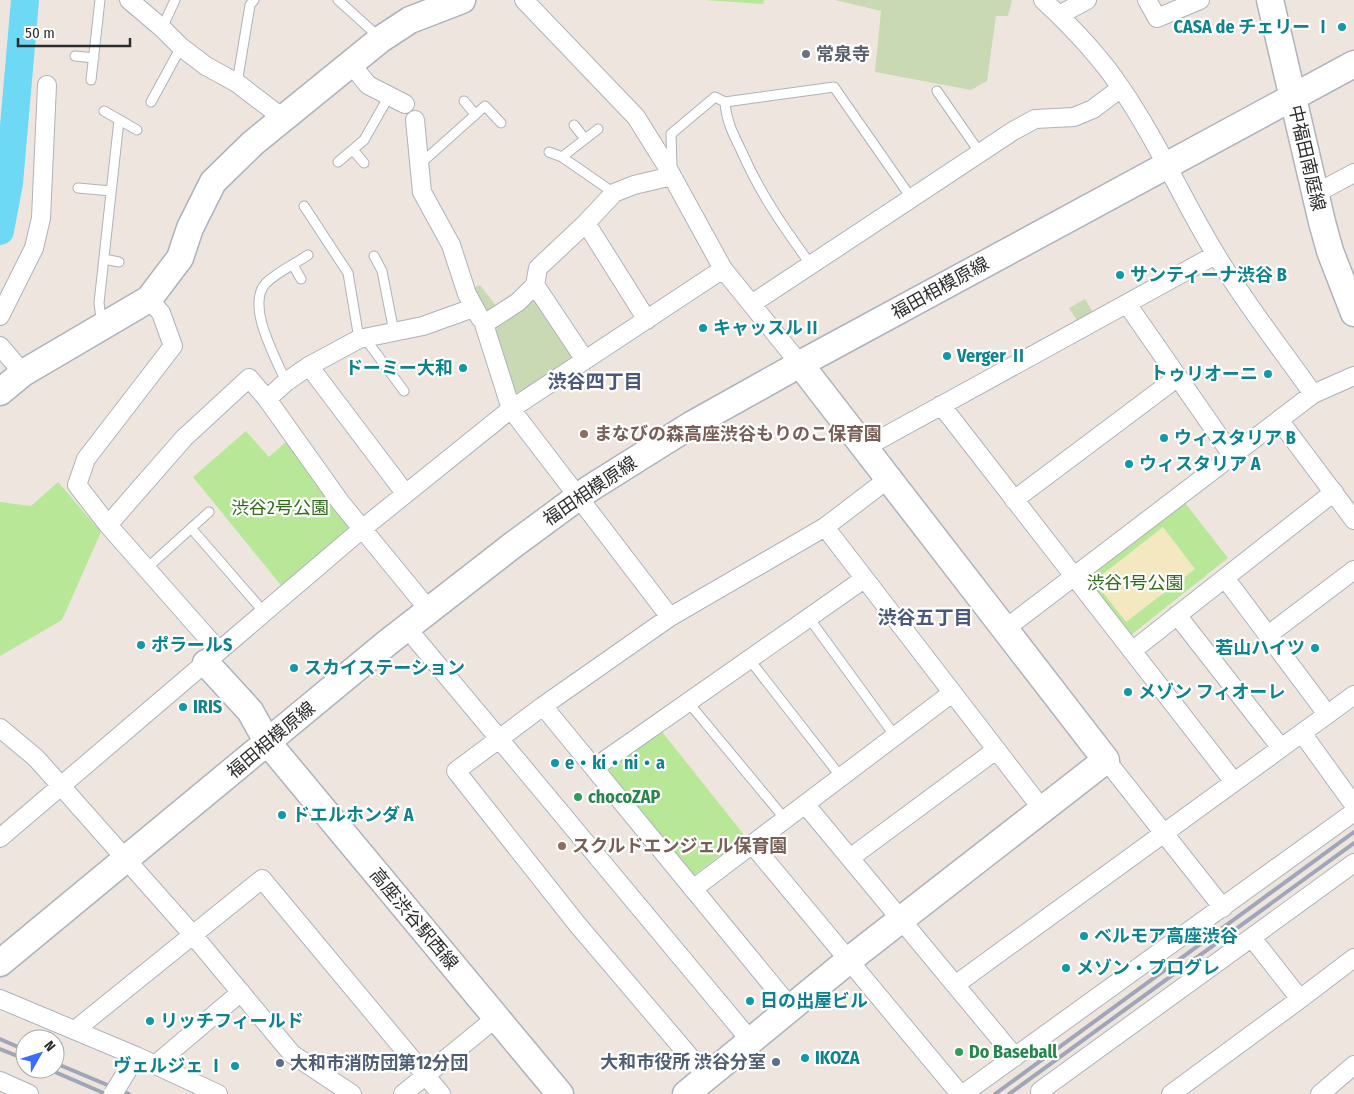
<svg xmlns="http://www.w3.org/2000/svg" width="1354" height="1094" viewBox="0 0 1354 1094" font-family="'Fira Sans Condensed','Noto Sans JP',sans-serif">
<style>
.green{fill:#b8e798}
.sand{fill:#f4e8c0}
.cemetery{fill:#c8d9b4}
.lines{fill:none;stroke-linecap:round;stroke-linejoin:round}
.river{stroke:#6dd9f4;stroke-width:28}
.lane-casing{stroke:#aeb2bc;stroke-width:11}
.street-casing{stroke:#aeb2bc;stroke-width:20}
.secondary-casing{stroke:#aeb2bc;stroke-width:29}
.lane{stroke:#fff;stroke-width:9}
.street{stroke:#fff;stroke-width:18}
.secondary{stroke:#fff;stroke-width:26}
.rail{stroke:#a0a5b7;stroke-width:4}
.street-bridge-casing{stroke:#aeb2bc;stroke-width:20;stroke-linecap:butt}
.street-bridge{stroke:#fff;stroke-width:18}
.culture-dot{fill:#0f9aa8;stroke:#fff;stroke-width:2}
.worship-dot{fill:#6b7280;stroke:#fff;stroke-width:2}
.education-dot{fill:#8d6e63;stroke:#fff;stroke-width:2}
.leisure-dot{fill:#2e9e5b;stroke:#fff;stroke-width:2}
.service-dot{fill:#5c6f8a;stroke:#fff;stroke-width:2}
.labels{text-anchor:middle;dominant-baseline:central;stroke-width:4.5;stroke-linejoin:round;paint-order:stroke}
.culture-label{font-size:18px;font-weight:bold;fill:#0d838f;stroke:#fff;text-anchor:start}
.worship-label{font-size:18px;font-weight:bold;fill:#5b616d;stroke:#fff;text-anchor:start}
.street-label{font-size:18px;fill:#2c2c2c;stroke:#fff}
.education-label{font-size:18px;font-weight:bold;fill:#785e54;stroke:#fff;text-anchor:start}
.park-label{font-size:18px;fill:#2f6d18;stroke:#fff}
.leisure-label{font-size:18px;font-weight:bold;fill:#27864d;stroke:#fff;text-anchor:start}
.service-label{font-size:18px;font-weight:bold;fill:#4e5e75;stroke:#fff;text-anchor:end}
.neighbourhood-label{font-size:19px;font-weight:bold;fill:#4a577f;stroke:#fff}
</style>
<rect width="100%" height="100%" fill="#eee6de"/>
<path class="green" d="M704,0H764L763,4Z
M246,431L269,457L288,440L355,529L284,589L193,477Z
M58,482L101,532L62,620L0,656V502L31,506Z
M1182,499L1228,558L1131,635L1125,634L1083,579Z
M659,728L745,836L693,876L607,769Z"/>
<path class="sand" d="M1163,527L1195,569L1126,622L1094,581Z"/>
<path class="cemetery" d="M835,0H1012L1008,16H996L987,81L971,90L875,72L881,11Z
M480,285L500,311L488,319L471,289Z
M1085,299L1094,314L1078,322L1069,308Z
M533,300H538L574,353L571,362L521,394L514,391L494,325Z"/>
<g class="lines">
<path class="river" d="M0,231L9,183L25,0"/>
<g class="lane-casing">
<path id="lane" d="M338,0L379,37
M162,28L175,0
M75,56L94,58
M91,80L100,0
M237,83L250,5L254,0
M937,91L980,153
M464,101L475,114
M151,102L181,47
M725,102C726,120 733,134 741,150C759,192 784,228 811,265
M104,111L137,130
M574,125L585,139
M353,150L364,163
M549,152L562,157L614,193
M562,157L598,129
M338,162L364,140L389,96
M419,165L485,106L501,123
M672,167L671,134L715,97L725,102L834,87L912,199
M78,188L111,191
M304,206L348,273L359,339
M374,256L382,271L394,332
M104,259L119,262
M293,265L301,279
M102,325L99,303L119,120
M364,337L404,391
M286,382C276,358 245,305 266,283C277,272 295,264 308,255
M191,528L264,612
M147,568L209,512
M809,618L895,736
M749,659L841,777
M688,702L785,819"/>
</g>
<g class="street-casing">
<path id="street" d="M129,0L162,28L181,47L206,66L237,83L284,119
M524,0L636,117L666,165L723,269L800,364
M1043,0C1072,27 1099,55 1121,88C1157,140 1182,199 1215,253C1244,302 1280,347 1313,394
M1147,0L1157,18L1200,0
M1059,15L1087,0
M351,64L368,85L405,104
M415,120L422,192L451,245L467,294L480,318
M1315,194L1354,173
M586,223L647,320
M535,285L585,360
M149,299L161,313L173,346L86,459L77,485L108,525L219,651
M753,303L1013,131L1035,119L1074,117L1093,109L1121,88
M1127,304L1232,455
M0,316L34,248L41,218L47,85
M0,346L23,373
M309,366L405,493
M267,399L341,503L429,610
M941,405L1234,782
M1279,420L1354,520
M864,448L1215,255
M1014,500L1178,377
M108,525L184,438L249,378L267,399L286,382L309,366L359,339L423,326L473,308
M825,527L1042,809
M1225,578L1327,714
M1177,615L1281,748
M670,617L511,409L484,324L518,302L535,285L538,268L586,223L614,193L634,185L672,176
M1005,629L1313,394L1354,376
M1268,635L1354,570
M416,639L745,1034
M1132,651L1334,492
M543,706L791,1008
M0,728L36,758L61,786L193,935L292,1054L352,1094
M1302,733L1354,805
M1106,760L1223,908
M594,768L864,579
M805,804L1015,1057
M0,838L362,529L511,409L723,269
M752,844L960,1094
M850,858L996,750
M693,889L952,693
M1252,938L1300,999L1354,958
M955,985L1354,695
M0,999L136,1056L218,1094
M75,1030L262,879L441,1094
M155,1065L241,992
M707,1077L577,924L456,771L543,706L670,617L825,527L888,479
M0,1081L29,1094
M403,1094L497,1017
M963,1094L1354,812
M1043,1094L1040,1091L1354,863
M1171,1094L1300,999
M1320,1094L1354,1065"/>
</g>
<g class="secondary-casing">
<path id="secondary" d="M1270,0L1322,222L1330,251L1354,313
M0,392L23,373L149,299L180,258L190,228L213,182L253,143L381,39L410,20L462,0
M206,663L250,711L268,743L560,1094
M0,963L387,643L513,545L589,489L691,425L800,364L1354,64
M686,1094L849,960L1106,760L800,364"/>
</g>
<use href="#lane" class="lane"/>
<use href="#street" class="street"/>
<use href="#secondary" class="secondary"/>
<path class="rail" d="M0,1039L25,1050
M0,1049L25,1059
M55,1063L129,1094
M48,1069L106,1094
M995,1094L1354,832
M1009,1094L1354,843"/>
<g class="street-bridge-casing">
<path id="street-bridge" d="M113,1094L132,1063"/>
</g>
<use href="#street-bridge" class="street-bridge"/>
</g>
<g class="culture-dot">
<circle cx="1342" cy="27" r="5"/>
<circle cx="1120" cy="275" r="5"/>
<circle cx="703" cy="328" r="5"/>
<circle cx="947" cy="356" r="5"/>
<circle cx="463" cy="368" r="5"/>
<circle cx="1268" cy="374" r="5"/>
<circle cx="1164" cy="438" r="5"/>
<circle cx="1129" cy="464" r="5"/>
<circle cx="141" cy="645" r="5"/>
<circle cx="1315" cy="648" r="5"/>
<circle cx="294" cy="668" r="5"/>
<circle cx="1128" cy="692" r="5"/>
<circle cx="183" cy="707" r="5"/>
<circle cx="555" cy="763" r="5"/>
<circle cx="282" cy="815" r="5"/>
<circle cx="1084" cy="936" r="5"/>
<circle cx="1066" cy="968" r="5"/>
<circle cx="750" cy="1001" r="5"/>
<circle cx="150" cy="1021" r="5"/>
<circle cx="805" cy="1058" r="5"/>
<circle cx="235" cy="1066" r="5"/>
</g>
<circle class="worship-dot" cx="806" cy="54" r="5"/>
<g class="education-dot">
<circle cx="584" cy="434" r="5"/>
<circle cx="562" cy="846" r="5"/>
</g>
<g class="leisure-dot">
<circle cx="578" cy="797" r="5"/>
<circle cx="959" cy="1052" r="5"/>
</g>
<g class="service-dot">
<circle cx="776" cy="1062" r="5"/>
<circle cx="280" cy="1063" r="5"/>
</g>
<g class="labels">
<g class="culture-label">
<text x="1332" y="27" text-anchor="end">CASA de チェリー Ⅰ</text>
<text x="1130" y="275">サンティーナ渋谷 B</text>
<text x="713" y="328">キャッスルⅡ</text>
<text x="957" y="356">Verger Ⅱ</text>
<text x="453" y="368" text-anchor="end">ドーミー大和</text>
<text x="1258" y="374" text-anchor="end">トゥリオーニ</text>
<text x="1174" y="438">ウィスタリア B</text>
<text x="1139" y="464">ウィスタリア A</text>
<text x="151" y="645">ポラールS</text>
<text x="1305" y="648" text-anchor="end">若山ハイツ</text>
<text x="304" y="668">スカイステーション</text>
<text x="1138" y="692">メゾン フィオーレ</text>
<text x="193" y="707">IRIS</text>
<text x="565" y="763">e・ki・ni・a</text>
<text x="292" y="815">ドエルホンダ A</text>
<text x="1094" y="936">ベルモア高座渋谷</text>
<text x="1076" y="968">メゾン・プログレ</text>
<text x="760" y="1001">日の出屋ビル</text>
<text x="160" y="1021">リッチフィールド</text>
<text x="815" y="1058">IKOZA</text>
<text x="225" y="1066" text-anchor="end">ヴェルジェ Ⅰ</text>
</g>
<g class="worship-label">
<text x="816" y="54">常泉寺</text>
</g>
<g class="street-label">
<text transform="translate(1307 158) rotate(77)">中福田南庭線</text>
<text transform="translate(940 288) rotate(-29)">福田相模原線</text>
<text transform="translate(590 491) rotate(-34)">福田相模原線</text>
<text transform="translate(271 740) rotate(-40)">福田相模原線</text>
<text transform="translate(414 919) rotate(50)">高座渋谷駅西線</text>
</g>
<g class="education-label">
<text x="594" y="434">まなびの森高座渋谷もりのこ保育園</text>
<text x="572" y="846">スクルドエンジェル保育園</text>
</g>
<g class="park-label">
<text x="280" y="508">渋谷2号公園</text>
<text x="1135" y="583">渋谷1号公園</text>
</g>
<g class="leisure-label">
<text x="588" y="797">chocoZAP</text>
<text x="969" y="1052">Do Baseball</text>
</g>
<g class="service-label">
<text x="766" y="1062">大和市役所 渋谷分室</text>
<text x="290" y="1063" text-anchor="start">大和市消防団第12分団</text>
</g>
<g class="neighbourhood-label">
<text x="595" y="381">渋谷四丁目</text>
<text x="925" y="617">渋谷五丁目</text>
</g>
</g>
<g transform="translate(40 1054) rotate(51)"><circle r="24" fill="#ffffff" stroke="#ababab"/>
<path d="M0-4L9 19L0 12L-9 19Z" fill="#3a6cff"/>
<text y="-8" font-size="14" font-weight="bold" text-anchor="middle" fill="#2c2c2c">N</text>
</g>
<path d="M18 38v8h112v-8" fill="none" stroke="#2c2c2c" stroke-width="2.5"/>
<text x="25" y="38" font-size="15" fill="#2c2c2c" stroke="#ffffff" stroke-width="4" paint-order="stroke">50 m</text>
</svg>
